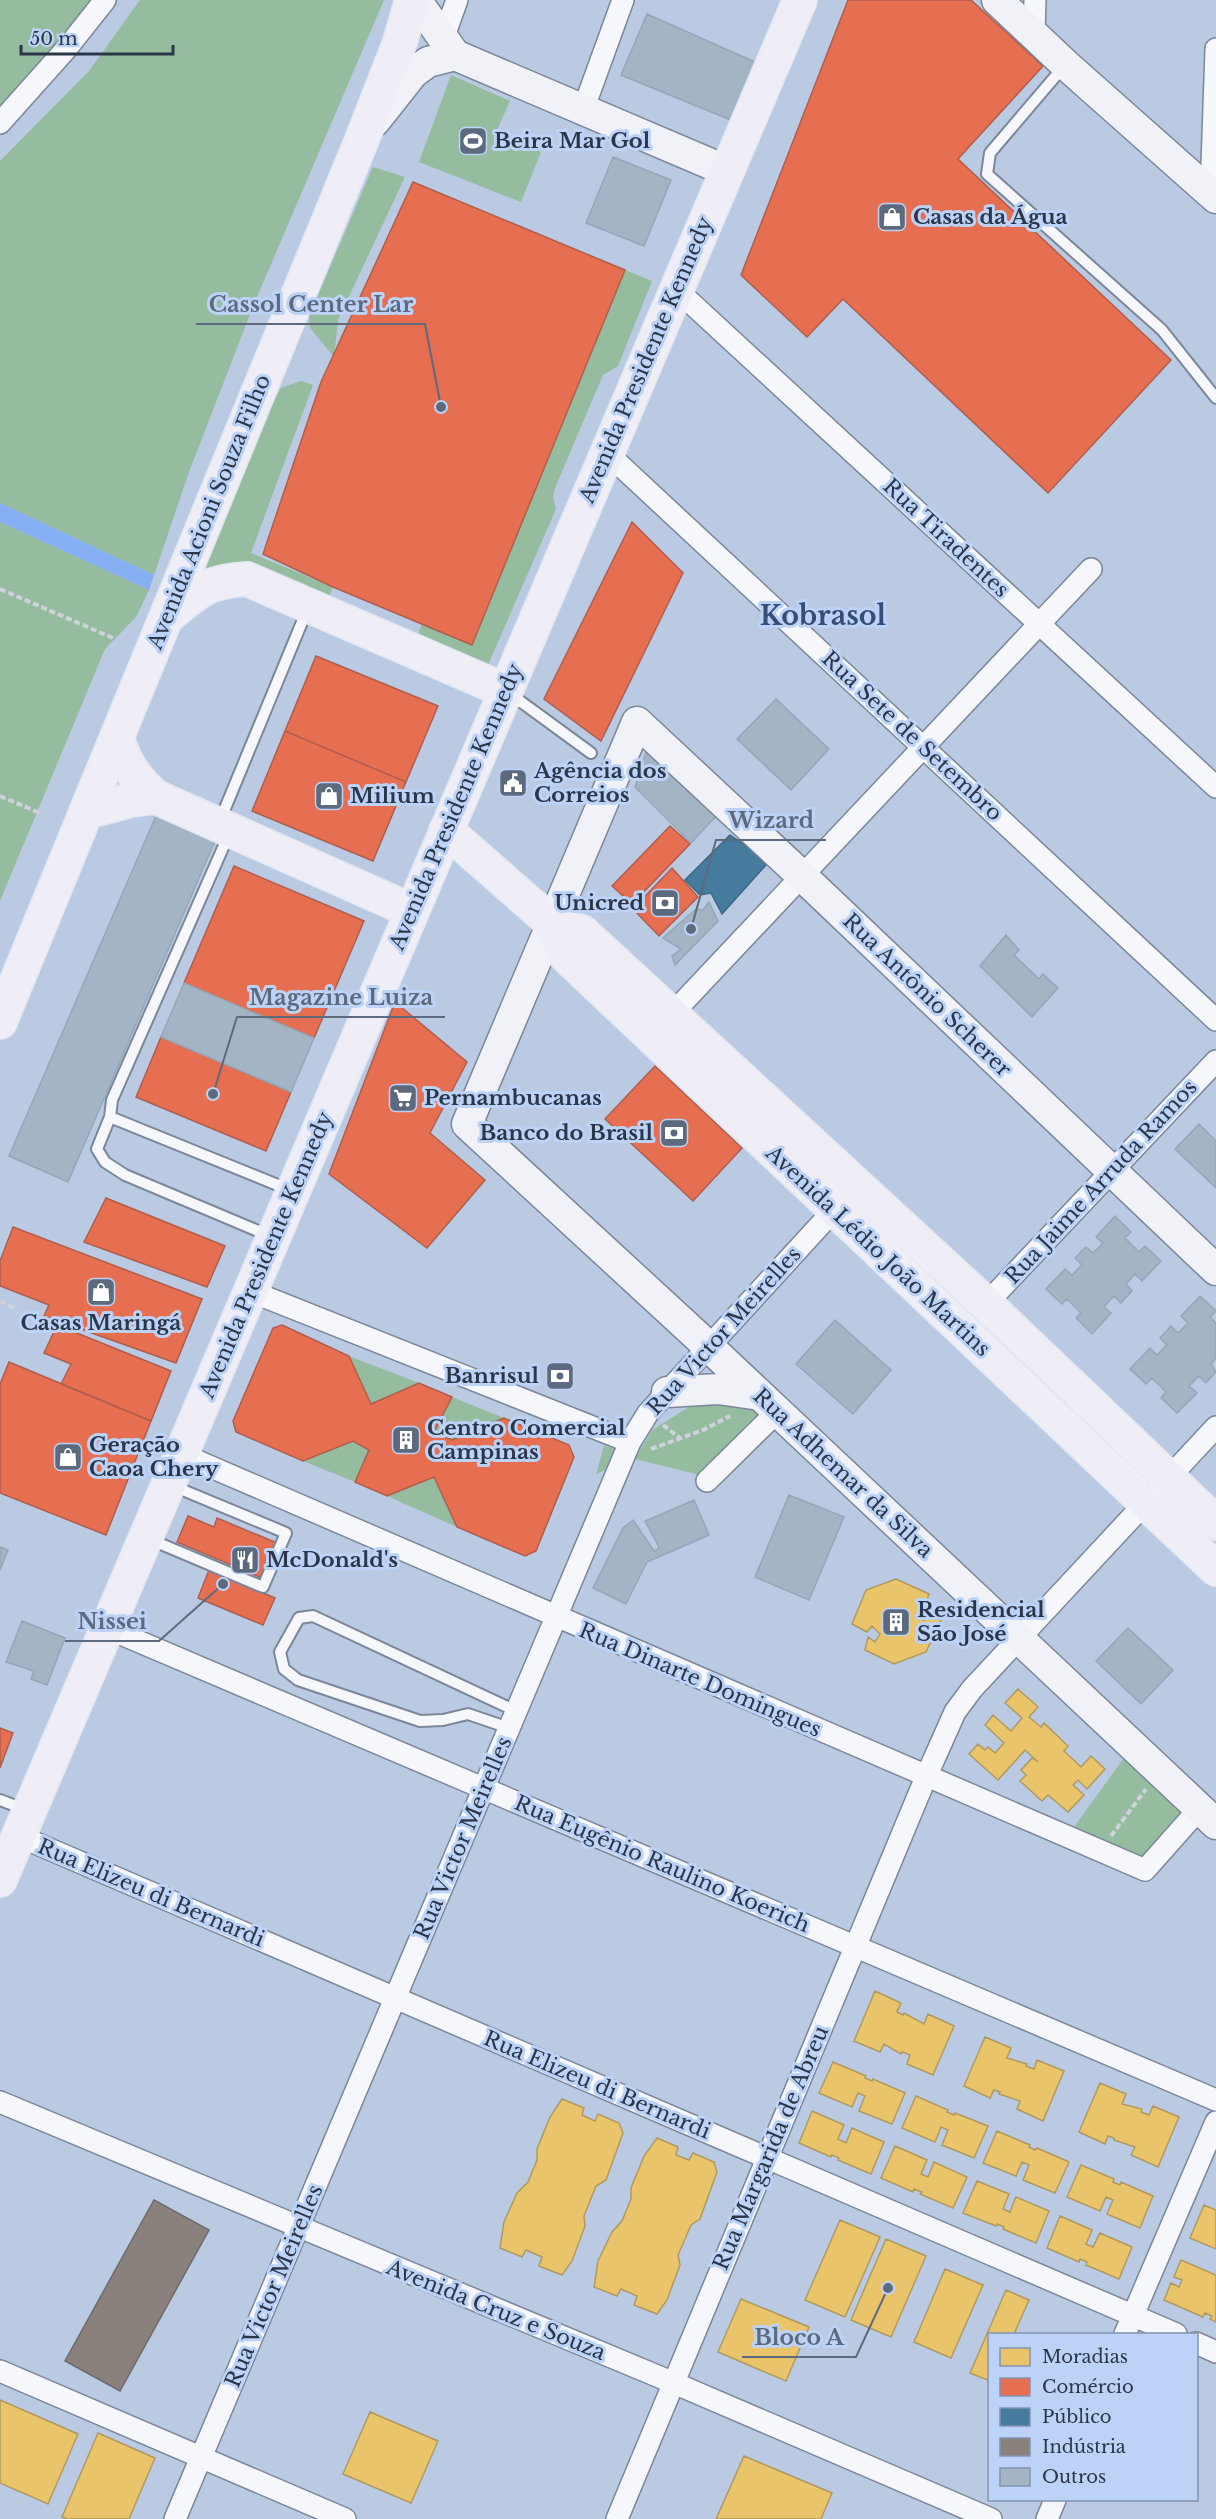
<svg xmlns="http://www.w3.org/2000/svg" width="1216" height="2519" viewBox="0 0 1216 2519" font-family="'Libre Baskerville',serif">
<style>
.green{fill:#95bc9e}
.water{fill:#85aff2}
.homes{fill:#e9c46a;stroke:#b09960;stroke-width:1.5}
.shops{fill:#e76f51;stroke:#af5e4e;stroke-width:1.5}
.public{fill:#457b9d;stroke:#3d6684;stroke-width:1.5}
.industry{fill:#8a817c;stroke:#6e6a6c;stroke-width:1.5}
.building{fill:#a3b4c5;stroke:#96a6b8;stroke-width:1.5}
.lines{fill:none;stroke-linecap:round;stroke-linejoin:round}
.lane-casing{stroke:#7b8799;stroke-width:14}
.street-casing{stroke:#7b8799;stroke-width:24}
.secondary-casing{stroke:#7b8799;stroke-width:33}
.primary-casing{stroke:#e0e7f2;stroke-width:36}
.path{stroke:#ced3db;stroke-width:4;stroke-dasharray:6 3;stroke-linecap:butt}
.lane{stroke:#f5f7fb;stroke-width:10}
.street{stroke:#f5f7fb;stroke-width:21}
.secondary{stroke:#f1f2f8;stroke-width:30}
.primary{stroke:#efeef6;stroke-width:33}
.labels{text-anchor:middle;dominant-baseline:central;stroke-width:6;stroke-linejoin:round;paint-order:stroke}
.poi-label{font-size:21px;font-weight:bold;fill:#2b3648;stroke:#bcd3f7;text-anchor:start}
.street-label{font-size:21px;fill:#2b3648;stroke:#bcd3f7}
.district-label{font-size:27px;font-weight:bold;fill:#364e75;stroke:#bcd3f7}
.leader{fill:none;stroke:#5d6a7e;stroke-width:2}
.callout-dot{fill:#5d6a7e;stroke:#bcd3f7;stroke-width:2}
.callout-label{font-size:22px;text-anchor:middle;font-weight:bold;fill:#5d6a7e;stroke:#bcd3f7;stroke-width:6;stroke-linejoin:round;paint-order:stroke}
</style>
<rect width="100%" height="100%" fill="#bacae2"/>
<path class="green" d="M0,0H93L60,46L0,109Z
M140,0H384L254,304L189,472L154,575L0,503V161L89,71Z
M451,75L510,101L497,130L541,152L521,202L419,162Z
M373,167L405,177L338,320L334,357L310,328L309,316Z
M625,270L652,281L618,366L603,375L555,488L553,498L556,509L488,665L416,639L422,624L472,644Z
M301,381L313,385L251,553L333,587L328,599L224,567L202,568L266,413L281,388Z
M0,522L149,590L136,617L105,649L0,901Z
M349,1356L419,1383L371,1404Z
M452,1397L504,1418L452,1440L434,1432Z
M697,1402H749L763,1414L700,1475L635,1459L652,1430Z
M353,1441L369,1450L355,1482L303,1461Z
M604,1446L616,1449L608,1469L596,1474Z
M434,1477L457,1527L387,1496Z
M1124,1758L1184,1812L1143,1858L1074,1827Z"/>
<path class="water" d="M0,503L154,575L149,590L0,522Z"/>
<path class="homes" d="M896,1579L929,1594L925,1605L916,1602L924,1620L929,1613L941,1620L926,1652L894,1664L865,1650L868,1637L875,1642L880,1634L872,1626L867,1632L852,1624L866,1590Z
M1018,1689L1038,1707L1029,1717L1041,1727L1044,1723L1068,1746L1064,1751L1081,1767L1091,1756L1105,1769L1087,1789L1078,1780L1073,1785L1084,1795L1068,1812L1048,1795L1042,1801L1020,1781L1026,1775L1021,1770L1032,1758L1038,1762L1025,1750L998,1780L969,1754L978,1744L985,1750L988,1747L995,1753L1004,1743L985,1725L993,1715L1011,1731L1022,1718L1005,1703Z
M875,1991L901,2003L897,2012L903,2015L904,2013L924,2024L928,2014L954,2026L933,2075L907,2064L910,2055L902,2052L901,2054L884,2044L880,2052L854,2041Z
M985,2037L1011,2048L1007,2058L1027,2064L1026,2066L1034,2069L1037,2060L1064,2071L1043,2121L1017,2109L1020,2101L999,2094L1000,2092L994,2090L990,2098L964,2086Z
M833,2062L866,2076L865,2078L872,2081L873,2079L905,2093L892,2124L859,2111L865,2096L858,2093L852,2107L819,2093Z
M1100,2083L1126,2094L1122,2104L1142,2109L1141,2112L1149,2115L1153,2106L1179,2117L1158,2167L1131,2155L1135,2147L1114,2140V2138L1108,2136L1105,2144L1079,2132Z
M916,2096L948,2110L947,2112L954,2115L955,2113L988,2126L974,2158L942,2145L948,2130L941,2127L935,2142L902,2128Z
M562,2099L584,2108L582,2115L595,2121L598,2114L619,2123L623,2133L606,2180L596,2186L584,2216L585,2226L572,2261L562,2275L539,2266L542,2257L526,2250L522,2257L500,2248L504,2222L517,2193L528,2182L537,2160V2149L550,2117Z
M812,2111L844,2125L838,2139L846,2143L852,2128L884,2142L871,2174L838,2160L839,2158L832,2155L831,2157L799,2143Z
M997,2131L1030,2145L1029,2147L1035,2150L1037,2148L1069,2162L1055,2193L1023,2180L1029,2165L1022,2162L1016,2176L983,2163Z
M657,2138L678,2147L676,2155L689,2160L693,2153L714,2162L717,2172L700,2219L691,2225L678,2255L680,2265L667,2300L657,2314L634,2305L637,2296L621,2289L617,2296L594,2287L598,2261L612,2232L622,2221L631,2199V2188L644,2156Z
M895,2146L927,2160L921,2174L928,2177L934,2162L967,2177L953,2208L920,2194L922,2192L914,2189L913,2192L881,2178Z
M1081,2165L1114,2179L1113,2182L1120,2185L1121,2182L1153,2196L1140,2228L1107,2214L1113,2200L1106,2197L1100,2211L1067,2197Z
M977,2181L1009,2194L1003,2209L1010,2212L1016,2197L1049,2211L1036,2243L1003,2229L1004,2227L997,2224L996,2226L963,2213Z
M1204,2205L1216,2210V2249L1190,2238Z
M1060,2216L1092,2230L1086,2244L1093,2247L1100,2233L1132,2247L1119,2279L1086,2265L1087,2262L1080,2259L1079,2262L1047,2248Z
M840,2220L880,2237L845,2317L805,2300Z
M886,2239L926,2256L891,2337L851,2320Z
M1181,2260L1216,2275V2322L1210,2319L1212,2316L1205,2313L1203,2317L1164,2300L1171,2283L1179,2287L1182,2280L1174,2277Z
M945,2269L983,2285L951,2358L914,2342Z
M1006,2290L1029,2300L1014,2334H990V2381L970,2373Z
M741,2299L809,2327L786,2381L718,2352Z
M0,2400L78,2434L48,2504L0,2483Z
M370,2412L438,2441L411,2503L343,2474Z
M98,2433L155,2458L129,2519H67L62,2517Z
M744,2456L832,2493L821,2519H716Z"/>
<path class="shops" d="M848,0H971L1043,66L958,159L1171,360L1048,493L843,299L807,337L741,275Z
M413,182L625,270L472,645L333,587L263,554L321,382Z
M632,522L683,573L601,741L544,699Z
M316,656L438,706L406,782L285,731Z
M285,731L406,782L373,861L252,811Z
M670,826L690,844L632,904L612,886Z
M234,866L364,921L314,1038L184,983Z
M672,868L698,897L659,936L633,909Z
M395,1002L467,1062L430,1133L485,1180L427,1248L329,1174Z
M161,1037L291,1092L266,1151L136,1097Z
M655,1066L742,1148L693,1201L605,1119Z
M106,1198L225,1246L207,1287L84,1242Z
M13,1227L202,1299L176,1363L44,1316L49,1305L0,1286V1261Z
M57,1325L171,1371L151,1421L61,1384L71,1364L44,1353Z
M282,1325L349,1356L371,1404L419,1383L452,1397L434,1432L452,1440L504,1418L569,1445L574,1457L536,1551L525,1556L457,1527L434,1477L387,1496L355,1482L369,1450L353,1441L303,1461L236,1432L233,1421L273,1328Z
M9,1362L151,1421L106,1535L0,1493V1384Z
M188,1516L214,1527L217,1518L277,1543L262,1578L177,1542Z
M209,1570L275,1598L263,1625L198,1598Z
M0,1728L13,1733L0,1768Z"/>
<path class="public" d="M730,835L751,849L766,865L722,914L711,893L700,895L685,880Z"/>
<path class="industry" d="M154,2200L209,2230L120,2391L65,2361Z"/>
<path class="building" d="M647,14L757,63L733,121L621,75Z
M613,157L671,180L644,246L586,223Z
M776,699L829,749L791,790L737,739Z
M652,749L719,813L691,843L635,787L646,753Z
M159,809L218,834L68,1182L9,1156Z
M709,902L718,921L675,965L672,956L681,949L663,938L696,909L703,910Z
M1006,935L1019,950L1014,955L1039,979L1043,974L1058,988L1032,1017L980,966Z
M184,983L314,1038L291,1092L161,1037Z
M1199,1124L1216,1141V1188L1175,1149Z
M1115,1216L1131,1232L1125,1238L1139,1252L1145,1246L1161,1261L1142,1281L1135,1274L1126,1284L1132,1291L1121,1303L1114,1296L1104,1307L1111,1313L1092,1334L1076,1318L1081,1313L1067,1299L1062,1304L1046,1289L1065,1269L1072,1275L1082,1265L1075,1258L1086,1247L1093,1253L1103,1243L1096,1237Z
M1200,1296L1216,1311L1210,1317L1216,1323V1358L1211,1364L1216,1372L1206,1383L1199,1376L1189,1386L1197,1393L1177,1413L1161,1398L1166,1392L1152,1378L1146,1384L1130,1369L1150,1348L1157,1355L1167,1345L1160,1338L1171,1326L1178,1333L1188,1323L1181,1316Z
M835,1320L891,1370L853,1414L796,1364Z
M789,1495L844,1517L809,1600L755,1577Z
M694,1500L709,1535L647,1562L626,1604L593,1588L623,1528L633,1520L654,1551L657,1550L659,1547L645,1521Z
M0,1547L8,1550L0,1570Z
M22,1621L65,1638L47,1685L31,1679L34,1671L6,1662Z
M1128,1628L1173,1670L1141,1704L1096,1661Z"/>
<g class="lines">
<g class="lane-casing">
<path id="lane" d="M1065,65L990,153L987,174L1162,330L1216,398
M509,693L591,753
M219,823L307,610
M110,1117L112,1100L229,834
M270,1236L125,1175L105,1162L97,1149L110,1117L290,1190
M149,1539L263,1587L286,1533L173,1486
M509,1728L468,1714L443,1720L420,1721L298,1680L284,1669L280,1652L299,1618L313,1616L516,1711
M0,1800L26,1810"/>
</g>
<g class="street-casing">
<path id="street" d="M1034,35L1035,0
M443,39L457,0
M583,110L623,0
M0,123L67,48L105,0
M1211,194L1216,49
M677,290L1216,787
M607,453L1216,1020
M672,1014L1091,569
M250,1291L630,1442
M986,1304L1216,1061
M181,1454L1145,1870L1200,1808
M707,1481L777,1412
M107,1628L1216,2100
M19,1836L1176,2334
M0,2102L674,2383L991,2519
M1125,2334L1216,2122
M1196,2343L1216,2352
M0,2371L345,2519
M175,2519L630,1442L648,1413L834,1210
M617,2519L926,1777L955,1712L972,1689L1216,1427
M1047,2519L1055,2500"/>
</g>
<g class="secondary-casing">
<path id="secondary" d="M416,0L455,55L727,171
M997,0L1066,65L1216,198
M375,121L413,73L428,62L455,55
M1216,1270L802,876L637,722L467,1124L709,1347L1216,1824
M667,1392L718,1389L760,1395"/>
</g>
<g class="primary-casing">
<path id="primary" d="M167,617C198,592 206,581 247,579L506,691
M117,737C124,763 136,780 156,797L412,911
M86,812L131,800L156,797
M446,830L552,923L582,932L986,1304L1216,1523
M552,923L565,955L1216,1569
M0,1022L361,142L400,42L412,0
M0,1880L800,0"/>
</g>
<path class="path" d="M0,589L113,638
M0,796L40,813
M0,1301L14,1308
M663,1425L680,1438
M651,1449L703,1430L730,1416
M1111,1836L1146,1789"/>
<use href="#lane" class="lane"/>
<use href="#street" class="street"/>
<use href="#secondary" class="secondary"/>
<use href="#primary" class="primary"/>
</g>
<defs>
<g id="stadium-square" transform="scale(1.5)"><rect x="-9" y="-9" width="18" height="18" rx="4" fill="#5d6a7e" stroke="#bcd3f7"/><path d="M0-5a6.5 5 0 1 0 0 10a6.5 5 0 1 0 0-10ZM-3.5-1.8h7v3.6h-7Z" fill="#fff"/></g>
<g id="shop-square" transform="scale(1.5)"><rect x="-9" y="-9" width="18" height="18" rx="4" fill="#5d6a7e" stroke="#bcd3f7"/><path d="M-5-2.5h2.3a2.7 3.5 0 0 1 5.4 0H5L5.5 6h-11ZM-1.5-2.5h3a1.5 2.3 0 0 0-3 0Z" fill="#fff"/></g>
<g id="civic-square" transform="scale(1.5)"><rect x="-9" y="-9" width="18" height="18" rx="4" fill="#5d6a7e" stroke="#bcd3f7"/><path d="M-.6-6.5H3V-4.5H.6V-3L4-1V1h2V6H-6V1h2V-1L-.6-3ZM-1.2 2.5V6h2.4V2.5Z" fill="#fff"/></g>
<g id="bank-square" transform="scale(1.5)"><rect x="-9" y="-9" width="18" height="18" rx="4" fill="#5d6a7e" stroke="#bcd3f7"/><path d="M-6-4H6V4H-6ZM0-2.3a2.3 2.3 0 1 0 0 4.6a2.3 2.3 0 1 0 0-4.6Z" fill="#fff"/></g>
<g id="supermarket-square" transform="scale(1.5)"><rect x="-9" y="-9" width="18" height="18" rx="4" fill="#5d6a7e" stroke="#bcd3f7"/><path d="M-6-5.5h2.5l.6 2H6L4.5 2H-2.5L-4.4-4H-6ZM-1.5 3.2a1.3 1.3 0 1 0 .1 0ZM3 3.2a1.3 1.3 0 1 0 .1 0Z" fill="#fff"/></g>
<g id="building-square" transform="scale(1.5)"><rect x="-9" y="-9" width="18" height="18" rx="4" fill="#5d6a7e" stroke="#bcd3f7"/><path d="M-4-6H4V6H1V3H-1V6H-4ZM-2.5-4.3h1.7v1.8h-1.7ZM.8-4.3h1.7v1.8H.8ZM-2.5-1h1.7V.8h-1.7ZM.8-1h1.7V.8H.8Z" fill="#fff"/></g>
<g id="restaurant-square" transform="scale(1.5)"><rect x="-9" y="-9" width="18" height="18" rx="4" fill="#5d6a7e" stroke="#bcd3f7"/><path d="M-5-6h1v4h1v-4h1v4h1v-4h1v5L-1.5 .5V6h-2V.5L-5-1ZM5-6V6H3V1.5H1.5Q1.5-4 5-6Z" fill="#fff"/></g>
</defs>
<g fill-rule="evenodd">
<use href="#stadium-square" x="473" y="141"/>
<use href="#shop-square" x="892" y="217"/>
<use href="#civic-square" x="513" y="783"/>
<use href="#shop-square" x="329" y="796"/>
<use href="#bank-square" x="665" y="903"/>
<use href="#supermarket-square" x="403" y="1098"/>
<use href="#bank-square" x="674" y="1133"/>
<use href="#shop-square" x="101" y="1292"/>
<use href="#bank-square" x="560" y="1376"/>
<use href="#building-square" x="406" y="1440"/>
<use href="#shop-square" x="68" y="1457"/>
<use href="#restaurant-square" x="245" y="1560"/>
<use href="#building-square" x="896" y="1622"/>
</g>
<g class="labels">
<g class="poi-label">
<text x="494" y="141">Beira Mar Gol</text>
<text x="913" y="217">Casas da Água</text>
<text x="534" y="771">Agência dos<tspan x="534" dy="24">Correios</tspan></text>
<text x="350" y="796">Milium</text>
<text x="644" y="903" text-anchor="end">Unicred</text>
<text x="424" y="1098">Pernambucanas</text>
<text x="653" y="1133" text-anchor="end">Banco do Brasil</text>
<text x="101" y="1323" text-anchor="middle">Casas Maringá</text>
<text x="539" y="1376" text-anchor="end">Banrisul</text>
<text x="427" y="1428">Centro Comercial<tspan x="427" dy="24">Campinas</tspan></text>
<text x="89" y="1445">Geração<tspan x="89" dy="24">Caoa Chery</tspan></text>
<text x="266" y="1560">McDonald's</text>
<text x="917" y="1610">Residencial<tspan x="917" dy="24">São José</tspan></text>
</g>
<g class="street-label">
<text transform="translate(646 360) rotate(-67)">Avenida Presidente Kennedy</text>
<text transform="translate(209 512) rotate(-68)">Avenida Acioni Souza Filho</text>
<text transform="translate(946 538) rotate(43)">Rua Tiradentes</text>
<text transform="translate(912 736) rotate(43)">Rua Sete de Setembro</text>
<text transform="translate(456 807) rotate(-67)">Avenida Presidente Kennedy</text>
<text transform="translate(927 995) rotate(44)">Rua Antônio Scherer</text>
<text transform="translate(1101 1182) rotate(-47)">Rua Jaime Arruda Ramos</text>
<text transform="translate(878 1251) rotate(43)">Avenida Lédio João Martins</text>
<text transform="translate(266 1255) rotate(-67)">Avenida Presidente Kennedy</text>
<text transform="translate(724 1331) rotate(-48)">Rua Victor Meirelles</text>
<text transform="translate(843 1473) rotate(43)">Rua Adhemar da Silva</text>
<text transform="translate(700 1680) rotate(23)">Rua Dinarte Domingues</text>
<text transform="translate(463 1838) rotate(-67)">Rua Victor Meirelles</text>
<text transform="translate(662 1864) rotate(23)">Rua Eugênio Raulino Koerich</text>
<text transform="translate(151 1893) rotate(23)">Rua Elizeu di Bernardi</text>
<text transform="translate(597 2085) rotate(23)">Rua Elizeu di Bernardi</text>
<text transform="translate(771 2148) rotate(-67)">Rua Margarida de Abreu</text>
<text transform="translate(274 2286) rotate(-67)">Rua Victor Meirelles</text>
<text transform="translate(496 2310) rotate(22)">Avenida Cruz e Souza</text>
</g>
<g class="district-label">
<text x="823" y="615">Kobrasol</text>
</g>
</g>
<path class="leader" d="M441 407L425 324H196M691 929L716 840H826M213 1094L237 1017H445M223 1584L159 1641H65M888 2288L856 2357H742"/>
<g class="callout-dot">
<circle cx="441" cy="407" r="6"/>
<circle cx="691" cy="929" r="6"/>
<circle cx="213" cy="1094" r="6"/>
<circle cx="223" cy="1584" r="6"/>
<circle cx="888" cy="2288" r="6"/>
</g>
<g class="callout-label">
<text x="311" y="312">Cassol Center Lar</text>
<text x="771" y="828">Wizard</text>
<text x="341" y="1005">Magazine Luiza</text>
<text x="112" y="1629">Nissei</text>
<text x="799" y="2345">Bloco A</text>
</g>
<rect x="988" y="2333" width="210" height="168" fill="#bcd3f7" stroke="#8294b1" stroke-width="1.5"/>
<rect x="1000" y="2348" width="30" height="18" fill="#e9c46a" stroke="#8294b1" stroke-width="1.5"/>
<text x="1042" y="2363" font-size="18" fill="#2b3648">Moradias</text>
<rect x="1000" y="2378" width="30" height="18" fill="#e76f51" stroke="#8294b1" stroke-width="1.5"/>
<text x="1042" y="2393" font-size="18" fill="#2b3648">Comércio</text>
<rect x="1000" y="2408" width="30" height="18" fill="#457b9d" stroke="#8294b1" stroke-width="1.5"/>
<text x="1042" y="2423" font-size="18" fill="#2b3648">Público</text>
<rect x="1000" y="2438" width="30" height="18" fill="#8a817c" stroke="#8294b1" stroke-width="1.5"/>
<text x="1042" y="2453" font-size="18" fill="#2b3648">Indústria</text>
<rect x="1000" y="2468" width="30" height="18" fill="#a3b4c5" stroke="#8294b1" stroke-width="1.5"/>
<text x="1042" y="2483" font-size="18" fill="#2b3648">Outros</text>
<path d="M21 45v9h152v-9" fill="none" stroke="#2b3648" stroke-width="3"/>
<text x="30" y="45" font-size="18" fill="#2b3648" stroke="#bcd3f7" stroke-width="4.5" paint-order="stroke">50 m</text>
</svg>
